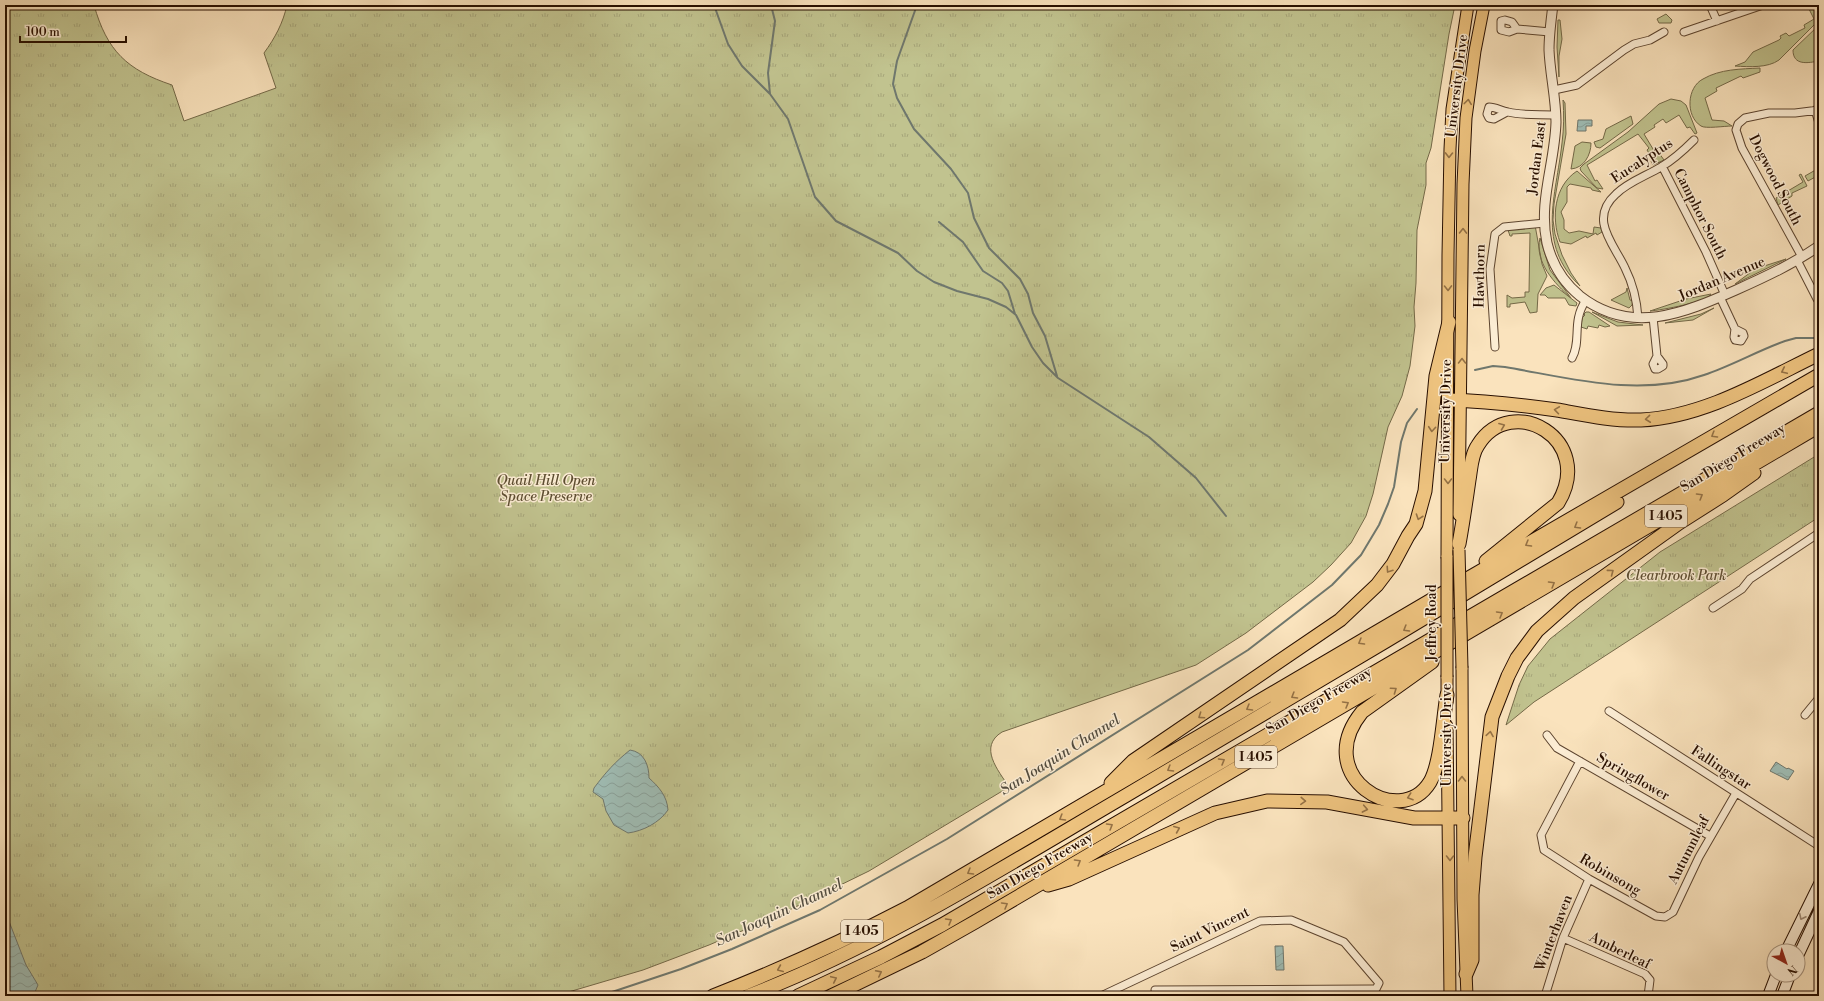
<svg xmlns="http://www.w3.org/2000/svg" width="1824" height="1001" viewBox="0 0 1824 1001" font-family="'Libre Bodoni',serif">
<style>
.grass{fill:#c1c38f;stroke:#746948}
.park{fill:url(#park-tufts);stroke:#746948}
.water{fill:url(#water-waves);stroke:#6f776d}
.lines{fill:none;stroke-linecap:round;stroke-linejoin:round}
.stream{stroke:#6f776d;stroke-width:2}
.minor-casing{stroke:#5c442f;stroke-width:9}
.tertiary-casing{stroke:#5c442f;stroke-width:11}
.secondary-casing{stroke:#280f00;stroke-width:12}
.primary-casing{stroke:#280f00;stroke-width:13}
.motorway-casing{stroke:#280f00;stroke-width:15}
.minor{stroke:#fcedd4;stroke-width:7}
.tertiary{stroke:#fcedd4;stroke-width:9}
.secondary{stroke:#fcedd4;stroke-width:10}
.primary{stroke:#edc27e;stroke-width:11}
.motorway{stroke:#edc27e;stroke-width:13}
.primary-bridge-casing{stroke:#280f00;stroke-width:13;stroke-linecap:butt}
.primary-bridge{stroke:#edc27e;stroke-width:11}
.oneway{stroke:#947145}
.oneway2{stroke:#9d8975}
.labels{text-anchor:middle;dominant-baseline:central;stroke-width:3;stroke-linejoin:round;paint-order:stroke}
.shield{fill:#fcedd4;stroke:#685240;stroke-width:1}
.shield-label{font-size:13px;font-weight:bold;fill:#280f00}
.street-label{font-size:14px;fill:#280f00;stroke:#fcedd4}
.park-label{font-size:14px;font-style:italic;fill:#5e4e32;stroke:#fcedd4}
.water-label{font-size:15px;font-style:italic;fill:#524c3f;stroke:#fcedd4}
</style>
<defs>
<pattern id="park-tufts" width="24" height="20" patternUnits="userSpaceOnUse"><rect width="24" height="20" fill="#c1c38f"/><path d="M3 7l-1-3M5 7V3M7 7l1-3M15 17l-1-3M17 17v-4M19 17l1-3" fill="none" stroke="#a6a67a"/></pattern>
<pattern id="water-waves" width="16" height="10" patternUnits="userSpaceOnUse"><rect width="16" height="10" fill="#9fbdb5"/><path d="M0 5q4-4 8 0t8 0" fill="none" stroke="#89a19a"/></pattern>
</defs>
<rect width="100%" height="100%" fill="#fae3bd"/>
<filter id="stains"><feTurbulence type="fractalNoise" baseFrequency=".005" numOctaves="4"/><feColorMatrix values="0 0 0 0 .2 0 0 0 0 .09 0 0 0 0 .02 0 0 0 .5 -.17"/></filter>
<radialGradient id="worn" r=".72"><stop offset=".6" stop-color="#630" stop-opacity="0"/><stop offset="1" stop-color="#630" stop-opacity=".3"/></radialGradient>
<path class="grass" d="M1811,5H1813L1816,15L1815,24L1779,60C1768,68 1749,67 1735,66L1745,62L1753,52L1779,40L1781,38L1780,36L1786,33L1789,36L1805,28L1804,25L1814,19L1808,7Z
M1666,14L1672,20L1671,23H1659L1657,19Z
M1558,20H1560L1562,39L1559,56V77L1557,47Z
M1819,25V61C1808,63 1793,66 1793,50Z
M1760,68V72L1743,78L1741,76L1716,88L1717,91L1705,98L1712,120L1724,121L1732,126C1725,126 1705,129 1701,126C1685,116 1687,87 1703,79C1720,69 1741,69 1760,68Z
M1671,99L1681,101L1686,105L1697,133L1695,134L1690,127L1687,128L1679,115L1666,123L1663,119L1654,125L1655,127L1644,134L1656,154L1659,153L1664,160L1653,165L1651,161L1653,160L1647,150L1649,148L1638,134L1587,165L1595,181L1597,180L1603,189L1597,188L1581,171L1580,168L1584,164L1628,132L1659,104Z
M1563,100L1565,103L1566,134L1554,204L1553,220L1555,234L1562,255L1571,273L1580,286C1536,244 1556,197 1562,143C1564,128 1564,114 1563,100Z
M1631,116L1633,124L1600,148L1596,147L1594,142L1603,139L1606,129Z
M1582,142L1591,143C1591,155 1584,168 1571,169L1575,146Z
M1819,168V175L1808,181L1805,176Z
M1577,171L1601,192L1592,190L1591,188L1570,184L1567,187V202L1561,212L1564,220V229L1569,233L1579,231L1593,234L1594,227L1601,228L1602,232L1597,235L1596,233L1587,238L1586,236L1571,244L1560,242C1551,218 1554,186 1577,171Z
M1801,174L1807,186L1792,193V196L1778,205L1776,198L1803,182L1799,175Z
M1535,225L1542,264L1547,276L1538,294L1537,312L1530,313L1525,302L1510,304V307H1507V295L1512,298L1525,297V292H1529L1530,233L1512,234V236H1510L1508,230Z
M1540,238L1550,270L1571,298C1555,284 1534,262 1540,238Z
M1786,259L1735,284L1755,269Z
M1554,285L1577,303L1576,306L1569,305L1565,298H1548L1545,295H1540L1546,288Z
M1627,288L1630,300L1633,301L1632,305L1629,308L1611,300L1626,292Z
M1711,294C1707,302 1662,310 1650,311L1686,299Z
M1714,308L1693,320L1665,323L1701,314Z
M1586,312H1589L1610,326L1605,327L1599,325L1598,328L1588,326L1587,329L1581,327L1582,318L1585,315L1584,314Z
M1592,312L1618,322L1643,325L1617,326Z"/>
<path class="park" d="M5,5H94C107,51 127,70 172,85L184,121L276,88L264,53C275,38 283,23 287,5H1455L1449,34L1431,148L1426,163V185L1417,230L1416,283L1414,307L1415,326L1410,366L1402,396L1388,427L1373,494L1366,516L1351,543L1331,565L1313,582L1246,633L1196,665L1002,732C978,747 998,770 1009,787L869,871L777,916L709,945L643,970L555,996H5Z
M1819,454V517L1534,702L1506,725L1519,685L1528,666L1550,639L1660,552Z"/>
<path class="water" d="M1578,120H1592V126H1586V131H1577Z
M630,750C644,752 649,765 649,778C659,787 667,796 668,810C659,823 643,831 628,833L614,825L606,811L603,799L593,792L594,788C606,772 615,762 630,750Z
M1776,762L1787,769L1788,768L1794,771L1788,780L1770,771Z
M5,911L26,965L38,985L35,992L31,996H5Z
M1275,946H1283L1284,970H1276Z"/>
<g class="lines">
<path class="stream" d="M714,5L728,44L742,66L770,94L788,119L815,197L836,221L898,253L917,271L934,282L957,291L988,299L1006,307L1016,315L1032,347L1043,363L1058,378L1149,437L1196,478L1226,516
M917,5L897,61L893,84L897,98L914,129L951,169L968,193L974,218L989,248L1020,279L1028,294L1033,313L1045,336L1057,376
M770,94L768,73L775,21L771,5
M939,222L963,242L983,271L1002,283L1008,291L1015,314
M1475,370L1493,366L1505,367C1570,378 1639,398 1704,375C1731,366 1757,351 1785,341L1796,338H1819
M600,996L681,969L732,949L820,910L947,839L1248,650L1332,585L1361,555L1379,525L1388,504L1394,487L1401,442L1407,423L1417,409"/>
<g class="minor-casing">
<path id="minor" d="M1710,5L1717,21
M1505,20L1512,22L1517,29L1509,32L1501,30V21Z
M1517,29L1550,32
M1684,32L1763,5
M1554,90L1577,85L1624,50L1634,44L1650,40L1664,32
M1815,110L1819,123
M1507,112L1494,119L1489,118L1487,114L1489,107C1496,107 1501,111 1508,112C1524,116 1540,114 1556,115
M1662,166L1706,252L1725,295
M1802,257L1742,148L1736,130L1738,124L1745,118L1769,113H1795L1819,110
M1797,260L1817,299
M1720,297L1735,329
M1653,317L1657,356
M1638,318C1637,301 1633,284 1625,268C1614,244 1588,219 1616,194C1628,182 1646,176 1661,167C1673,160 1684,150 1694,140
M1735,329L1743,333L1744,336L1741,341L1735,340L1734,337Z
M1495,347L1490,269L1495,234L1504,227L1545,223
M1657,356L1663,364V366L1658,369H1655L1653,364Z
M1572,358C1582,340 1571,322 1586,300
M1713,608L1742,589L1750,579L1819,533
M1609,711L1819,846
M1805,715L1819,698
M1547,735L1557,748L1710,836
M1580,761L1541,835L1544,850L1589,879L1656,916L1665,917L1673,912L1699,857L1736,793
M1563,938L1645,974L1650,980L1648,996
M1101,996L1260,921L1291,920L1344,942L1379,983L1376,989H1373L1155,990
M1545,996L1563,938L1589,879"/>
</g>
<g class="tertiary-casing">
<path id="tertiary" d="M1553,5C1551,20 1549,35 1549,50C1550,74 1556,98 1556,122C1555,163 1538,202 1547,243C1552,264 1563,282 1580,296C1631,336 1684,313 1736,290C1765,277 1793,264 1819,246"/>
</g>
<g class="secondary-casing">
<path id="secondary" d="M1786,951L1819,884
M1798,956L1819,911
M1768,996L1776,975
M1782,996L1790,975"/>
</g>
<g class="primary-casing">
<path id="primary" d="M1459,515L1463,184L1466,118L1475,51L1484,5
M1447,557L1448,255L1450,149L1452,109L1468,5
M1462,668L1463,899L1467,996
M1447,677V702
M1447,726L1450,996"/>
</g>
<g class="motorway-casing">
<path id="motorway" d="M1449,400C1485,401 1521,405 1557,410C1585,415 1613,421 1641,420C1704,417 1763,381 1819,354
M1459,544C1463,522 1466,501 1469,480C1471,469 1471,455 1478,445C1512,391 1596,440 1558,503L1486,561
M1432,662L1362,712C1310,776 1400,831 1430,782C1441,763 1443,718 1447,695
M1111,783L1133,761L1340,620L1377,585L1393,564L1408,536L1416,524L1425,491L1436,376L1449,322
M1048,885L1069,879L1215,813L1267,801L1327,802L1414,818H1463
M1466,974L1472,960V895L1475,857L1492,717L1508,676L1517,658L1537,631L1574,598L1679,523L1723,495L1754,473
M713,996C779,970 844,941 907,908L1467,579L1819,375
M748,996C881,945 1002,868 1125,796C1289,699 1454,601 1617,502
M798,996L881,957L942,925L1819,413
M831,996L922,952L975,922L1819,426"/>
</g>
<use href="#minor" class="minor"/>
<use href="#tertiary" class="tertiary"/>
<use href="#secondary" class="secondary"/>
<use href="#primary" class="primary"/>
<use href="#motorway" class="motorway"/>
<g class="primary-bridge-casing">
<path id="primary-bridge" d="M1459,550L1462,668
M1447,677V557"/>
</g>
<use href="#primary-bridge" class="primary-bridge"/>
</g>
<defs><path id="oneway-chevron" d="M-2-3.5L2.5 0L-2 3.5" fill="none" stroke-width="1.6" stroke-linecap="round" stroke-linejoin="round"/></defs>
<g class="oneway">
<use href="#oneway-chevron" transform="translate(1468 102) rotate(-83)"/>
<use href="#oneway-chevron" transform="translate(1449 155) rotate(91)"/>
<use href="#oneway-chevron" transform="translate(1463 231) rotate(-89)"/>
<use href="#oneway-chevron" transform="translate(1448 288) rotate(89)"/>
<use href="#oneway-chevron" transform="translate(1462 361) rotate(-90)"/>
<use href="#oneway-chevron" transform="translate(1784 371) rotate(155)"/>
<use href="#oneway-chevron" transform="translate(1557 410) rotate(-172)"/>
<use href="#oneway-chevron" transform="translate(1648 419) rotate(174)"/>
<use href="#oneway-chevron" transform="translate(1502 426) rotate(-21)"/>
<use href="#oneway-chevron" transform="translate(1432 429) rotate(95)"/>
<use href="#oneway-chevron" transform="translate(1714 435) rotate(149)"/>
<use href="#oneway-chevron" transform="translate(1448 481) rotate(90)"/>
<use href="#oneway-chevron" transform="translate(1700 496) rotate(-31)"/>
<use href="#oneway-chevron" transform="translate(1419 517) rotate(109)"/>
<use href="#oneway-chevron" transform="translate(1577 526) rotate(149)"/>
<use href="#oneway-chevron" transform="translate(1528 544) rotate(150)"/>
<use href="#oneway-chevron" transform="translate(1389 570) rotate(124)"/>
<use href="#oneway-chevron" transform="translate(1611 572) rotate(-37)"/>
<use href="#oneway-chevron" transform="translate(1552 584) rotate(-31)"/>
<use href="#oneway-chevron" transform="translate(1500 614) rotate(-30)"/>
<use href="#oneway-chevron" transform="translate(1406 629) rotate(149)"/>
<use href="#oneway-chevron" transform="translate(1361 642) rotate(150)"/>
<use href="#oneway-chevron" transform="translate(1394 690) rotate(-35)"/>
<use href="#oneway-chevron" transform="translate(1294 696) rotate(149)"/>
<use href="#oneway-chevron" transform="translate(1346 704) rotate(-30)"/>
<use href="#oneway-chevron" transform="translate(1249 708) rotate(150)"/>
<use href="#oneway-chevron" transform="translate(1201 716) rotate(146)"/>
<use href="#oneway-chevron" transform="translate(1490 734) rotate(-81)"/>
<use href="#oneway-chevron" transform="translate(1222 761) rotate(-30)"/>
<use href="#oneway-chevron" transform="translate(1170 769) rotate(149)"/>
<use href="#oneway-chevron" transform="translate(1462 779) rotate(-90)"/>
<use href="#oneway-chevron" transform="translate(1410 797) rotate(161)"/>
<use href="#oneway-chevron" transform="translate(1303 801) rotate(3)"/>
<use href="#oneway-chevron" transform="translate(1365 809) rotate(11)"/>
<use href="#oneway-chevron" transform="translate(1062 818) rotate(149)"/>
<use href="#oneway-chevron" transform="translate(1110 826) rotate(-31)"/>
<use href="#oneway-chevron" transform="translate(1177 829) rotate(-23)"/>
<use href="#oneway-chevron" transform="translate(1450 858) rotate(90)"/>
<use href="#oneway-chevron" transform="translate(1078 862) rotate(-31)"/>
<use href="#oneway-chevron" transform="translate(970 872) rotate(150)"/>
<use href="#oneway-chevron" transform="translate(1005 905) rotate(-30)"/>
<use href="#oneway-chevron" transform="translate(949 921) rotate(-30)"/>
<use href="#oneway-chevron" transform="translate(780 969) rotate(157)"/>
<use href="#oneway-chevron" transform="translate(879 973) rotate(-27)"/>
<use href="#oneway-chevron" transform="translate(834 979) rotate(-25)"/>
</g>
<use class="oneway2" href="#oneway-chevron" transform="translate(1802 917) rotate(116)"/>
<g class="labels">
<g class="shield">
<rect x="1645" y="505" width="42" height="22" rx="3"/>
<rect x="1235" y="746" width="42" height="22" rx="3"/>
<rect x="841" y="920" width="42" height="22" rx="3"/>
</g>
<g class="shield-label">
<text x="1666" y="516">I 405</text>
<text x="1256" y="757">I 405</text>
<text x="862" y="931">I 405</text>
</g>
<g class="street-label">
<text transform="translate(1457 86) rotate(-83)">University Drive</text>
<text transform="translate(1537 158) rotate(-83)">Jordan East</text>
<text transform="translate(1642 161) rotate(-33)">Eucalyptus</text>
<text transform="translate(1775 180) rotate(63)">Dogwood South</text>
<text transform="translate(1700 214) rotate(63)">Camphor South</text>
<text transform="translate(1480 276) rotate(-89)">Hawthorn</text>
<text transform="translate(1722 279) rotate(-23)">Jordan Avenue</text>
<text transform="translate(1446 411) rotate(-89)">University Drive</text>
<text transform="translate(1733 458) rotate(-31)">San Diego Freeway</text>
<text transform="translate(1432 623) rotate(-90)">Jeffrey Road</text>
<text transform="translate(1319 701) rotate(-30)">San Diego Freeway</text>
<text transform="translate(1447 735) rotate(-90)">University Drive</text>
<text transform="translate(1721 768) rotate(33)">Fallingstar</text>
<text transform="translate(1633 777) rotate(30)">Springflower</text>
<text transform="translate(1689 850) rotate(-63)">Autumnleaf</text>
<text transform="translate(1040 866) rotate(-30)">San Diego Freeway</text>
<text transform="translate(1610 875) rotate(30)">Robinsong</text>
<text transform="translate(1210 930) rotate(-26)">Saint Vincent</text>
<text transform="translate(1554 933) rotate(-69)">Winterhaven</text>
<text transform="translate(1620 951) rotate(26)">Amberleaf</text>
</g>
<g class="park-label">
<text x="546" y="481">Quail Hill Open<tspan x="546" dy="16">Space Preserve</tspan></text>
<text x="1676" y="576">Clearbrook Park</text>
</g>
<g class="water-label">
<text transform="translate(1060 755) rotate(-32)">San Joaquin Channel</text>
<text transform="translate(779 913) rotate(-25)">San Joaquin Channel</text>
</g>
</g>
<rect width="1824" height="1001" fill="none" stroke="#fae3bd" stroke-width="20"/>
<rect x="6" y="6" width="1812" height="989" fill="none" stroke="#280f00" stroke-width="2"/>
<rect x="10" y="10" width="1804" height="981" fill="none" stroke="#280f00"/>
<g transform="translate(1786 963) rotate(140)"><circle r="19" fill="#fcedd4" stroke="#a7947f"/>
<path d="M0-3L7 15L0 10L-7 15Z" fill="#8f2418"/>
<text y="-6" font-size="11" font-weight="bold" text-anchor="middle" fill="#280f00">N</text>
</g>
<path d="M20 36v6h106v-6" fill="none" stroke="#280f00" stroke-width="2"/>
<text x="26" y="36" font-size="12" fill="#280f00" stroke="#fcedd4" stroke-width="3" paint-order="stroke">100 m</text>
<rect width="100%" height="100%" filter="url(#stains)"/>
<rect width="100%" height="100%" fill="url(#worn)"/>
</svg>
